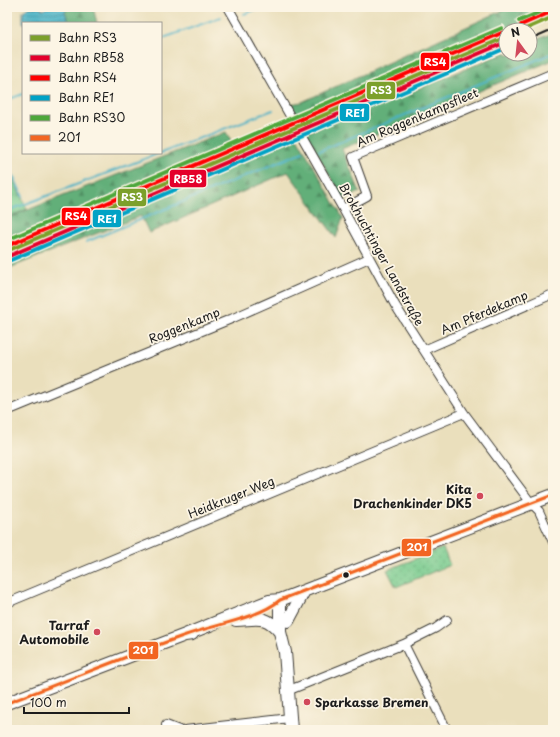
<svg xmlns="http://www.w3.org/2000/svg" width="560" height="737" viewBox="0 0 560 737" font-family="'Playpen Sans',sans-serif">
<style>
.grass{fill:url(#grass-tufts);stroke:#4a7455}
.forest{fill:url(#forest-firs);stroke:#3f664a}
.park{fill:url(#park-dots);stroke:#4a7455}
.water{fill:url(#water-rules);stroke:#326771}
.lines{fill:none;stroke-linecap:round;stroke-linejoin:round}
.stream{stroke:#48b2c6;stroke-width:2}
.street-casing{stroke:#3b3934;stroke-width:10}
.secondary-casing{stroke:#3b3934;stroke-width:14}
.street{stroke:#fff;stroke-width:8}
.secondary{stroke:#fff;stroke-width:12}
.rail{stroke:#1c1c1c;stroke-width:2}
.bus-1-casing{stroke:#fcf5e5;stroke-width:6}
.bus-1{stroke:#f26522;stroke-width:3}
.rail-1-casing{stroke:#fcf5e5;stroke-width:7}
.rail-2-casing{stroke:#fcf5e5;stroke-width:7}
.rail-3-casing{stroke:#fcf5e5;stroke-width:7}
.rail-4-casing{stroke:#fcf5e5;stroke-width:7}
.rail-5-casing{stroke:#fcf5e5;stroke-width:7}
.rail-1{stroke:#7ca02b;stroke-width:4}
.rail-2{stroke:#e4002b;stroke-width:4}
.rail-3{stroke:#f00;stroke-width:4}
.rail-4{stroke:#01a2c5;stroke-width:4}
.rail-5{stroke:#4da73b;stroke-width:4}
.poi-dot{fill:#d1495b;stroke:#fcf5e5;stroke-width:1.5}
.bus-dot{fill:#1c1c1c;stroke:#fcf5e5;stroke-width:1.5}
.labels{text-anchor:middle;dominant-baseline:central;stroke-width:3.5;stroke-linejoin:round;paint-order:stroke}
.street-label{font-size:12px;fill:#1c1c1c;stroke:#fcf5e5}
.poi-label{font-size:12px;font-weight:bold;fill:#1c1c1c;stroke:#fcf5e5;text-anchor:end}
.line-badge{stroke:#fcf5e5;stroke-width:1.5}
.badge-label{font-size:11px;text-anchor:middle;font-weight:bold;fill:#fff}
</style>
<defs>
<pattern id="grass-tufts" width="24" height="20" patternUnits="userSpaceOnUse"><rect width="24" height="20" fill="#78cb8e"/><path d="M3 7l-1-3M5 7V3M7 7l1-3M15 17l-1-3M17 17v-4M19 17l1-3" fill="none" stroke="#67ae7a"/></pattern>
<pattern id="forest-firs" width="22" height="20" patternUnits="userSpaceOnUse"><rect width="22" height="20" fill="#62af79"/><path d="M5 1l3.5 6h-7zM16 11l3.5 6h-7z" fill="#508e62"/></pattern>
<pattern id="park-dots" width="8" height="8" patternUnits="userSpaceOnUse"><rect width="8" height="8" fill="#78cb8e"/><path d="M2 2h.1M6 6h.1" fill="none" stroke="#67ae7a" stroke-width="1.8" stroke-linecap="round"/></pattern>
<pattern id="water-rules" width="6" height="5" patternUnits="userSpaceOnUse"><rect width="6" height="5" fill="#48b2c6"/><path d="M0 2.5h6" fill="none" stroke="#3b90a0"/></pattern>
</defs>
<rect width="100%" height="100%" fill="#fcf5e5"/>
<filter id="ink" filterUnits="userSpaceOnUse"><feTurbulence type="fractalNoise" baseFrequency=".025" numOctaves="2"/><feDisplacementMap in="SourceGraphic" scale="8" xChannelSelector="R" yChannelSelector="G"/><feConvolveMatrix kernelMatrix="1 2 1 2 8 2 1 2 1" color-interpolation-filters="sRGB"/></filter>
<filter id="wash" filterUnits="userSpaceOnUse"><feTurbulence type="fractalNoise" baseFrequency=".012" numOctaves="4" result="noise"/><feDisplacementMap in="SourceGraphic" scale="16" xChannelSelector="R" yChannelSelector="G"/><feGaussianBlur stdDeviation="0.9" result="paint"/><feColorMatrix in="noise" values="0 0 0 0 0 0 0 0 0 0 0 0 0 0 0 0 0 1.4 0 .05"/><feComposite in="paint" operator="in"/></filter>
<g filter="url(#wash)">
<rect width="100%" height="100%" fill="#eadfbc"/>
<path class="grass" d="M7,167L27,209L7,218Z"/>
<path class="forest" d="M67,7H93L97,23H69L65,12Z
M510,7H553V13L514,30H506V33L299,122L290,104L302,102Z
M553,33V60L342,149L360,192L343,200L306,133L391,96L398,97L506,52V54H530V42Z
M226,132L233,145L7,242V218Z
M297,137L343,218L336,238L288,172L149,233L141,216L7,269V260Z"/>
<path class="park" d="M443,548L450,565L396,587L387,570Z"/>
<path class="water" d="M30,7H39L44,10L47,7H67L65,12L69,23H23V11Z"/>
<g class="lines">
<path class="stream" d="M244,14L263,7
M161,39L221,17
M7,100L23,94
M319,151L553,53
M161,153L273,110
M7,162L23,197
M7,211L160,153
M86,242L303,152"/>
</g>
</g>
<g filter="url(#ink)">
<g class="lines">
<g class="street-casing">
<path id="street" d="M228,7L343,209L395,305L464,413L531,503L539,511L553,542
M343,209L367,196L353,157L553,73
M424,350L553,294
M7,411L231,319L369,258
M7,603L464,413
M404,644L447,730
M287,691L404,644L436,628L447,620
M166,725L179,730
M185,730L290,718"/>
</g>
<g class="secondary-casing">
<path id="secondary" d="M280,600V632L285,652L291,730
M236,620C258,619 265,614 280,632
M288,621L304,591
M185,635L269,601L280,600L553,495
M7,703L185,635L192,634"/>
</g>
<use href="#street" class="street"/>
<use href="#secondary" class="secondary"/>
<path class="rail" d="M530,39L553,29
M398,94L506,49"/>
<g class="bus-1-casing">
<path id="bus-1" d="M7,703C66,681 124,657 183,636C212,625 258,619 280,600L553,495"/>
</g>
<use href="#bus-1" class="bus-1"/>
<g class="rail-1-casing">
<path id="rail-1" d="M523,30L553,17
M7,251L506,37"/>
</g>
<g class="rail-2-casing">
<path id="rail-2" d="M9,256L506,42"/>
</g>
<g class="rail-3-casing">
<path id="rail-3" d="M521,25L551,12
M7,246L504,32"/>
</g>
<g class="rail-4-casing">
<path id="rail-4" d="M11,260L506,48"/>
</g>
<g class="rail-5-casing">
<path id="rail-5" d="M519,21L549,8
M7,240L502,28"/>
</g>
<use href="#rail-1" class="rail-1"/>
<use href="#rail-2" class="rail-2"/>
<use href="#rail-3" class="rail-3"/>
<use href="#rail-4" class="rail-4"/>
<use href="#rail-5" class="rail-5"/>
</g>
</g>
<g class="poi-dot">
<circle cx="480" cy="496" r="4"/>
<circle cx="97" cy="632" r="4"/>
<circle cx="307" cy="702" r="4"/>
</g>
<circle class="bus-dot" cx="346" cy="575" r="3.5"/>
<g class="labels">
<g class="street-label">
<text transform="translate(417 117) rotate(-23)">Am Roggenkampsfleet</text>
<text transform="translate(382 254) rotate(61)">Brokhuchtinger Landstraße</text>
<text transform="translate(484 312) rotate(-23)">Am Pferdekamp</text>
<text transform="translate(184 325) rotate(-22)">Roggenkamp</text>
<text transform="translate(231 497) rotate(-22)">Heidkruger Weg</text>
</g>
<g class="poi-label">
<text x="472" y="489">Kita<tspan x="472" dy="14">Drachenkinder DK5</tspan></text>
<text x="89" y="625">Tarraf<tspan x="89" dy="14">Automobile</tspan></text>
<text x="315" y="702" text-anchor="start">Sparkasse Bremen</text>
</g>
</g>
<g class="line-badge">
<rect x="420" y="52" width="30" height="19" rx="4" fill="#f00"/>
<rect x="366" y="81" width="30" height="19" rx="4" fill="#7ca02b"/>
<rect x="339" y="103" width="31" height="19" rx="4" fill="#01a2c5"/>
<rect x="169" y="169" width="38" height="19" rx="4" fill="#e4002b"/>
<rect x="117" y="188" width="30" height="19" rx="4" fill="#7ca02b"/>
<rect x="61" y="207" width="30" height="19" rx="4" fill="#f00"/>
<rect x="92" y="209" width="30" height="19" rx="4" fill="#01a2c5"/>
<rect x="401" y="538" width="31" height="19" rx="4" fill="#f26522"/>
<rect x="128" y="641" width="31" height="19" rx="4" fill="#f26522"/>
</g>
<g class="badge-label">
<text x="435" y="66">RS4</text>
<text x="381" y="94">RS3</text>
<text x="355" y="117">RE1</text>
<text x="188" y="183">RB58</text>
<text x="132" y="201">RS3</text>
<text x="76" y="220">RS4</text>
<text x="107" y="223">RE1</text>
<text x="417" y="551">201</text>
<text x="143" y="654">201</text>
</g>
<rect width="560" height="737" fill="none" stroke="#fcf5e5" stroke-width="24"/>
<rect x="22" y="22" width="140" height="132" fill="#fcf5e5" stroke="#a29e95"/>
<rect x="30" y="35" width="20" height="6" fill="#7ca02b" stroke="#a29e95"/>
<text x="58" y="42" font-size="12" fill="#1c1c1c">Bahn RS3</text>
<rect x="30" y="55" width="20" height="6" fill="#e4002b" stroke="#a29e95"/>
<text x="58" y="62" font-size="12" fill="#1c1c1c">Bahn RB58</text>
<rect x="30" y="75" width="20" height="6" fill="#ff0000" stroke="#a29e95"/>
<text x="58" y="82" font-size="12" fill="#1c1c1c">Bahn RS4</text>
<rect x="30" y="95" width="20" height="6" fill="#01a2c5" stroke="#a29e95"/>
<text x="58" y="102" font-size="12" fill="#1c1c1c">Bahn RE1</text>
<rect x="30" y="115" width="20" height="6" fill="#4da73b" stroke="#a29e95"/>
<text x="58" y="122" font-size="12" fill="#1c1c1c">Bahn RS30</text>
<rect x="30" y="135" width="20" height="6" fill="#f26522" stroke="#a29e95"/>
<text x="58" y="142" font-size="12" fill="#1c1c1c">201</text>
<g transform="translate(518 42) rotate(345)"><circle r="19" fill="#fcf5e5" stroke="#a29e95"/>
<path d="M0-3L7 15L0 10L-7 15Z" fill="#d1495b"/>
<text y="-6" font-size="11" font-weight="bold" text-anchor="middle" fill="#1c1c1c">N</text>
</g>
<path d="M24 707v6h105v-6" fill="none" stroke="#1c1c1c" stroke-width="2"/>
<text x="30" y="707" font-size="12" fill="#1c1c1c" stroke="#fcf5e5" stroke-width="3" paint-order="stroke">100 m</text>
</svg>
